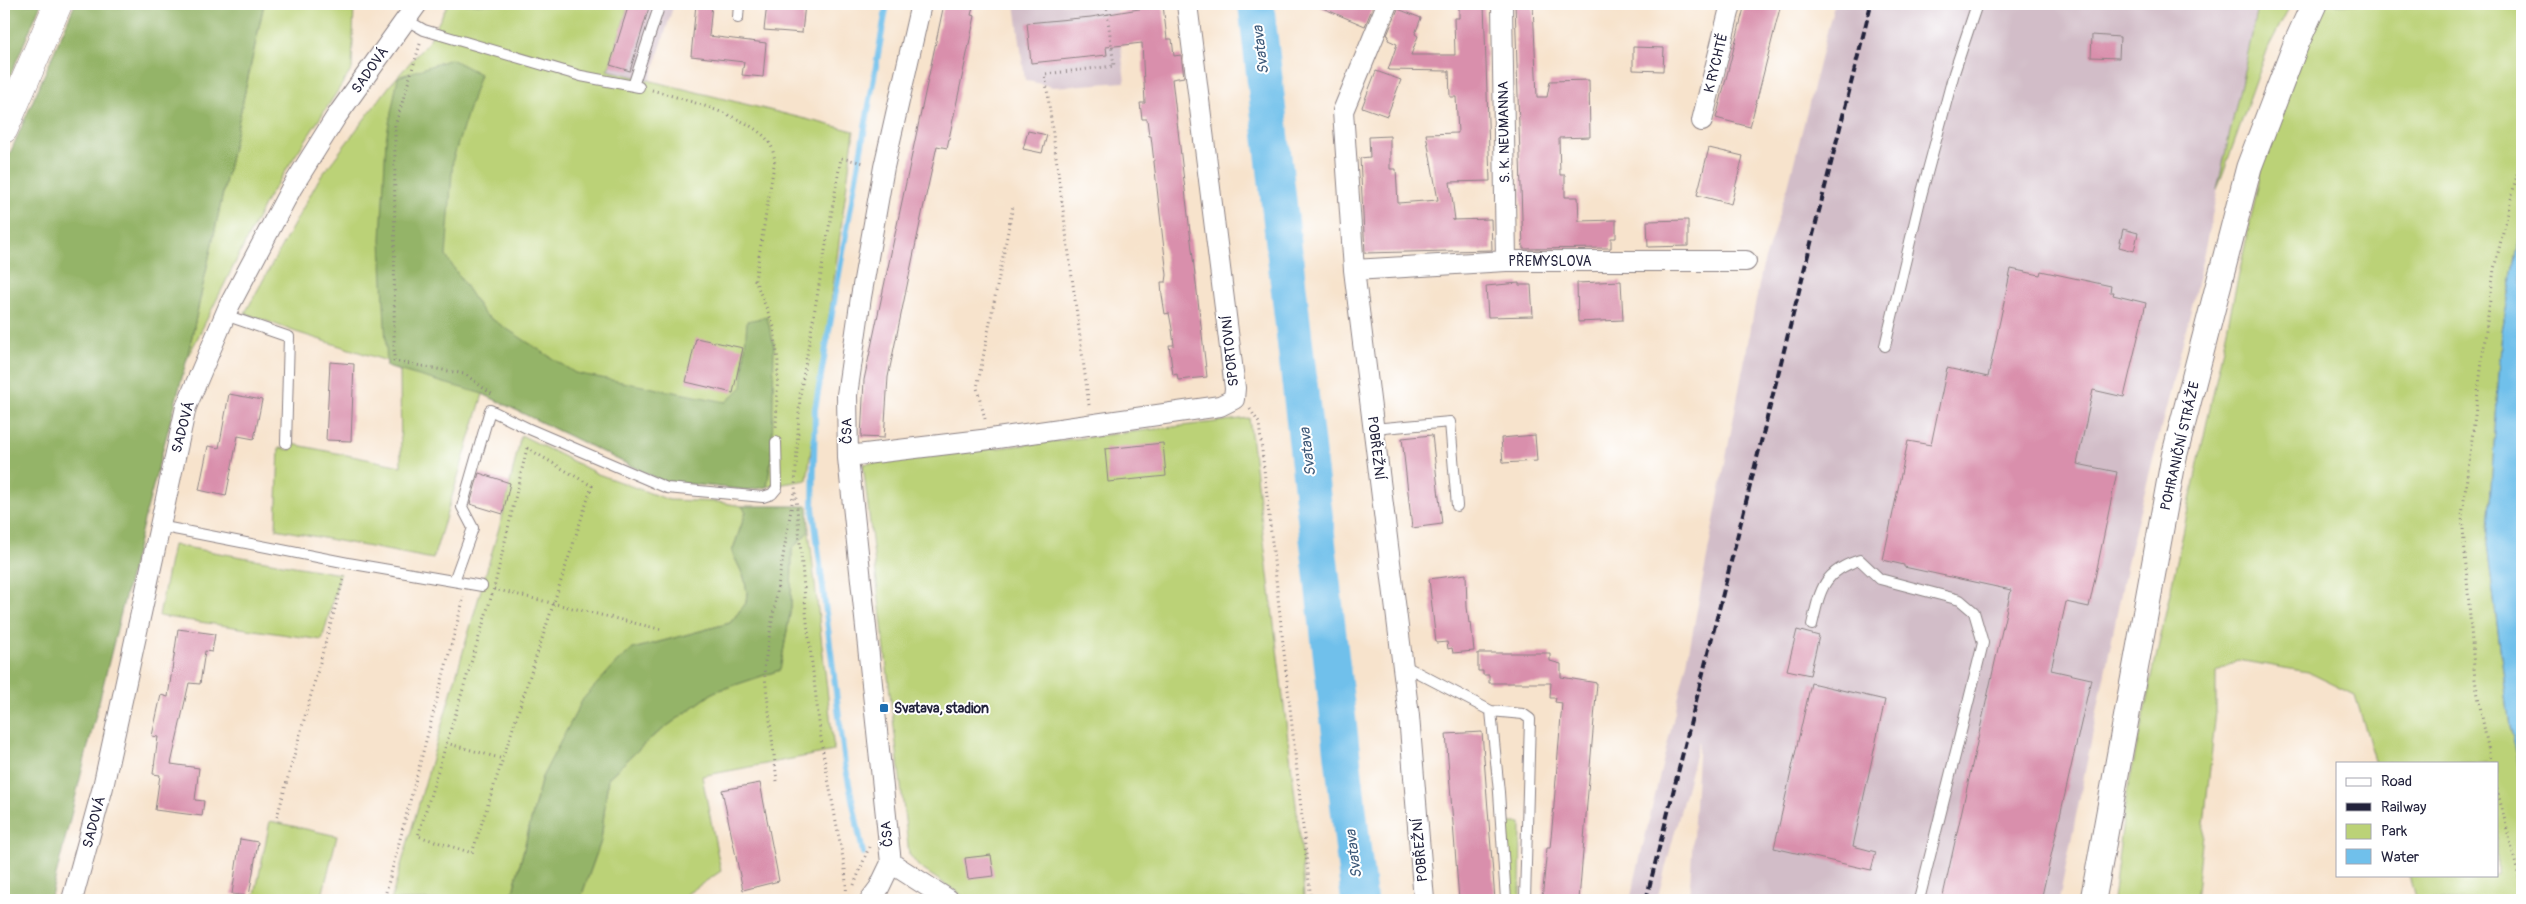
<svg xmlns="http://www.w3.org/2000/svg" width="2526" height="904" viewBox="0 0 2526 904" font-family="Pangolin,sans-serif">
<style>
.industrial{fill:#d2bdc8}
.green{fill:#bbd277;stroke:#6e7a59}
.forest{fill:#94b468;stroke:#5b6b52}
.water{fill:#70c0eb;stroke:#497193}
.lines{fill:none;stroke-linecap:round;stroke-linejoin:round}
.stream{stroke:#70c0eb;stroke-width:6}
.river{stroke:#70c0eb;stroke-width:36}
.building{fill:#d98fac}
.service-casing{stroke:#8c8284;stroke-width:12}
.minor-casing{stroke:#8c8284;stroke-width:22}
.tertiary-casing{stroke:#8c8284;stroke-width:27}
.secondary-casing{stroke:#8c8284;stroke-width:29}
.path{stroke:#8c8284;stroke-width:3;stroke-dasharray:1 4;stroke-linecap:butt}
.service{stroke:#fff;stroke-width:10}
.minor{stroke:#fff;stroke-width:20}
.tertiary{stroke:#fff;stroke-width:25}
.secondary{stroke:#fff;stroke-width:28}
.rail{stroke:#22223b;stroke-width:4;stroke-dasharray:8 4;stroke-linecap:butt}
.poi-dot{fill:#1f6fb2;stroke:#fff;stroke-width:2}
.labels{text-anchor:middle;dominant-baseline:central;stroke-width:4;stroke-linejoin:round;paint-order:stroke}
.street-label{font-size:14px;fill:#22223b;stroke:#fff}
.poi-label{font-size:14px;font-weight:bold;fill:#22223b;stroke:#fff;text-anchor:start}
.water-label{font-size:15px;font-style:italic;fill:#3d5979;stroke:#fff}
</style>
<rect width="100%" height="100%" fill="#fff"/>
<filter id="ink" filterUnits="userSpaceOnUse"><feTurbulence type="fractalNoise" baseFrequency=".02" numOctaves="2"/><feDisplacementMap in="SourceGraphic" scale="10" xChannelSelector="R" yChannelSelector="G"/><feConvolveMatrix kernelMatrix="1 2 1 2 8 2 1 2 1" color-interpolation-filters="sRGB"/></filter>
<filter id="wash" filterUnits="userSpaceOnUse"><feTurbulence type="fractalNoise" baseFrequency=".0096" numOctaves="4" result="noise"/><feDisplacementMap in="SourceGraphic" scale="20" xChannelSelector="R" yChannelSelector="G"/><feGaussianBlur stdDeviation="1.12" result="paint"/><feColorMatrix in="noise" values="0 0 0 0 0 0 0 0 0 0 0 0 0 0 0 0 0 1.4 0 .05"/><feComposite in="paint" operator="in"/></filter>
<g filter="url(#wash)">
<rect width="100%" height="100%" fill="#f7e3cc"/>
<path class="industrial" d="M629,4H674L650,81L606,70L610,65Z
M1015,4H1116L1125,82L1053,87L1025,80Z
M1834,4H2259L2192,306L2129,554L2059,900H1689L1699,740L1657,900H1630L1687,662L1762,269L1788,186Z"/>
<path class="green" d="M264,4H354L352,69L267,199L187,359Z
M448,4H629L610,65L607,70L854,131L807,480L748,490L662,481L483,394L433,559L276,529L279,448L291,450L292,444L401,466L400,371L387,367V361L296,332L245,313L319,179L391,84L429,41Z
M2259,4H2291L2268,48L2217,190Z
M2324,4H2522V225L2502,331L2487,544L2510,727L2522,775V900H2416L2409,875H2497V763H2376L2355,695L2308,672L2238,660L2216,672V711L2196,900H2113L2126,797L2268,139Z
M1249,418L1302,854L1304,900H969L919,867L909,854L863,464Z
M521,435L598,474L669,500L718,502L742,506L746,512L732,552L744,577L747,593L746,603L730,623L633,649L542,777L511,900H391L503,514Z
M809,531L834,751L702,776L721,871L678,900H580L601,841L608,778L651,738L714,692L780,670L791,608L792,549Z
M173,545L340,574L322,640L159,616Z
M270,821L337,836L321,900H254Z
M1506,823H1521L1520,900H1510Z"/>
<path class="forest" d="M4,4H41L4,90Z
M75,4H264L187,359L143,524L50,900H4V167Z
M451,59L480,74L453,159L446,256L484,314L575,373L726,402L742,387L747,321L767,317L774,345L772,453L767,487L748,490L662,481L483,394L387,367L381,240L386,139L398,77Z
M742,506H808L809,531L792,549L791,608L780,670L714,692L651,738L608,778L601,841L580,900H511L542,777L583,699L617,662L633,649L730,623L746,603L747,593L744,577L732,552L746,512Z"/>
<path class="water" d="M2522,225V775L2510,727L2487,544L2502,331Z"/>
<g class="lines">
<path class="stream" d="M863,853L845,764L813,508L815,409L887,4"/>
<path class="river" d="M1256,4L1359,900"/>
</g>
<g id="blocks">
<path class="building" d="M629,4H650L630,71L610,65Z
M696,4H712L709,36L766,43L763,77L742,75L744,62L691,56Z
M767,4H805L802,33L764,30Z
M944,4H974L971,15L975,16L947,148L937,146L923,209L888,377L884,438L861,437L864,380Z
M1313,4H1374L1365,26Z
M1459,4H1484L1490,181L1450,182L1455,220H1452L1491,219L1492,250L1365,253L1360,158L1370,157L1369,137L1390,136V169H1396L1398,203L1438,200L1426,134L1458,133L1456,97H1450L1449,71L1388,70L1397,44L1388,40L1389,36L1387,35L1398,9L1421,18L1415,34L1418,36L1411,55H1455L1454,18H1459Z
M1515,4H1533L1537,97H1547L1550,81L1589,80L1590,137L1559,138L1560,175H1565V197H1578L1579,221L1616,220V238H1611V248L1523,249Z
M1745,4H1781L1750,127L1716,118Z
M1163,5L1167,39H1172L1174,56L1181,55L1184,77L1172,79L1207,377L1178,380L1177,374L1173,375L1169,345H1174L1172,329L1169,313L1165,314L1162,295L1161,282H1166L1167,275L1151,136H1149L1147,119H1142L1140,103H1145L1142,43L1106,47L1107,55L1031,63L1027,23L1091,17Z
M2092,35L2120,37L2119,58L2091,57Z
M1633,47L1664,48L1663,71L1633,70Z
M1376,71L1401,80L1387,116L1362,107Z
M1028,131L1047,135L1042,153L1023,149Z
M1709,148L1743,156L1731,204L1697,195Z
M1688,220V246L1648,247L1647,221Z
M2123,229L2138,233L2134,251L2119,247Z
M2011,269L2040,275L2041,271L2111,286L2110,292H2114L2113,295L2146,303L2124,397L2093,390L2077,464L2117,472L2089,607L2066,602L2051,670L2091,679L2041,900H1942L2011,590L1904,567V565L1883,560L1908,441L1931,445L1947,368L1988,377Z
M1621,281L1623,320L1578,322L1577,283Z
M1519,283V285H1531L1533,316L1488,317L1486,286Z
M696,338L743,348L733,393L686,382Z
M330,362L354,364L351,441L326,440Z
M229,394L262,400L254,439L238,436L226,496L199,490L208,446L219,448Z
M1432,435L1442,524L1412,528L1402,438Z
M1535,435L1537,461L1503,463L1501,438Z
M1163,443L1166,476L1108,482L1105,449Z
M479,473L510,483L503,514L470,504Z
M1466,574L1467,607L1469,623L1471,622L1474,651L1453,653L1452,648L1448,649L1447,642L1436,643L1429,579Z
M178,629L215,634L212,652L205,651L200,684L189,683L171,764L199,768L195,800L204,801L202,816L155,810L160,775L153,774L158,737L152,736L161,695L168,697Z
M1797,630L1819,636L1810,675L1787,670Z
M1478,653H1550V661L1561,664V677L1597,683L1579,900H1542L1547,848H1550L1553,817L1562,703L1555,702L1556,698H1550L1551,683H1489V675H1483V671H1478Z
M1811,683L1885,700L1853,846L1876,852L1871,870L1774,848Z
M1482,732L1495,900H1459L1446,734Z
M760,783L779,881L743,890L722,790Z
M240,839L258,842L249,896L232,894Z
M991,855L994,876L968,879L965,858Z"/>
</g>
</g>
<g filter="url(#ink)">
<use href="#blocks" fill-opacity="0" stroke="#8c8284" stroke-width="1"/>
<g class="lines">
<g class="service-casing">
<path id="service" d="M738,18L739,4
M405,19L424,30L581,76L639,87
M633,86L660,4
M225,315L289,337L286,443
M1885,346L1921,196L1954,73L1977,4
M1373,429L1450,422L1457,506
M159,526L348,563L482,586
M454,581L473,528L462,507L490,410L527,428L667,488L763,497L772,494L777,488L776,442
M1812,625C1820,590 1823,571 1860,560L1880,579L1960,600L1974,612L1983,643L1919,900
M1403,665L1491,711L1523,714L1530,719L1525,900
M1491,711L1499,792L1506,900"/>
</g>
<g class="minor-casing">
<path id="minor" d="M1387,4L1343,111L1354,270L1409,716L1424,900
M1502,4L1506,261
M1702,121L1731,4
M1354,270L1506,261H1746
M848,458L857,455L990,439L1220,406L1234,399L1235,388L1187,4
M891,863L949,900
M72,900L103,787L186,407L229,306L291,189L336,117L417,4
M870,900L879,888L891,863L848,458L847,395L861,297L884,167L921,4"/>
</g>
<g class="tertiary-casing">
<path id="tertiary" d="M2093,900L2174,457L2249,167L2296,44L2314,4"/>
</g>
<g class="secondary-casing">
<path id="secondary" d="M4,129L58,4"/>
</g>
<path class="path" d="M420,44L395,126L394,361L465,374L494,396
M652,90C679,98 757,118 770,144C773,148 773,154 775,159L755,280L774,327L778,362L776,429
M1089,405L1045,74L1114,66L1106,4
M1250,409L1259,423L1311,900
M985,419L977,388L1013,206
M527,448L592,486L472,853L418,836L494,588Z
M494,589L663,630
M446,743L503,759
M2491,763L2475,680L2462,516L2494,269L2522,154
M777,781L764,668L794,492
M2497,789L2522,889
M277,817L344,576
M854,885L869,847
M386,892L464,597
M847,900L845,869L822,747L807,622L795,486L800,395L841,158L865,163"/>
<use href="#service" class="service"/>
<use href="#minor" class="minor"/>
<use href="#tertiary" class="tertiary"/>
<use href="#secondary" class="secondary"/>
<path class="rail" d="M1646,900L1871,4"/>
</g>
</g>
<rect class="poi-dot" x="879" y="703" width="10" height="10" rx="2.5"/>
<g class="labels">
<g class="street-label">
<text transform="translate(1716 63) rotate(-76)">K RYCHTĚ</text>
<text transform="translate(370 70) rotate(-55)">SADOVÁ</text>
<text transform="translate(1504 132) rotate(-91)">S. K. NEUMANNA</text>
<text x="1550" y="261">PŘEMYSLOVA</text>
<text transform="translate(1230 351) rotate(-96)">SPORTOVNÍ</text>
<text transform="translate(183 427) rotate(-75)">SADOVÁ</text>
<text transform="translate(847 431) rotate(-91)">ČSA</text>
<text transform="translate(2180 446) rotate(-77)">POHRANIČNÍ STRÁŽE</text>
<text transform="translate(1376 448) rotate(83)">POBŘEŽNÍ</text>
<text transform="translate(94 822) rotate(-75)">SADOVÁ</text>
<text transform="translate(887 834) rotate(-96)">ČSA</text>
<text transform="translate(1420 850) rotate(-95)">POBŘEŽNÍ</text>
</g>
<g class="poi-label">
<text x="894" y="708">Svatava, stadion</text>
</g>
<g class="water-label">
<text transform="translate(1261 50) rotate(-97)">Svatava</text>
<text transform="translate(1308 452) rotate(-97)">Svatava</text>
<text transform="translate(1354 854) rotate(-97)">Svatava</text>
</g>
</g>
<rect width="2526" height="904" fill="none" stroke="#fff" stroke-width="20"/>
<rect x="2336" y="762" width="162" height="115" fill="#ffffff" stroke="#a7a7b1"/>
<rect x="2346" y="778" width="25" height="8" fill="#ffffff" stroke="#a7a7b1"/>
<text x="2381" y="786" font-size="15" fill="#22223b">Road</text>
<rect x="2346" y="803" width="25" height="8" fill="#22223b" stroke="#a7a7b1"/>
<text x="2381" y="812" font-size="15" fill="#22223b">Railway</text>
<rect x="2346" y="824" width="25" height="15" fill="#bbd277" stroke="#a7a7b1"/>
<text x="2381" y="836" font-size="15" fill="#22223b">Park</text>
<rect x="2346" y="849" width="25" height="15" fill="#70c0eb" stroke="#a7a7b1"/>
<text x="2381" y="862" font-size="15" fill="#22223b">Water</text>
</svg>
